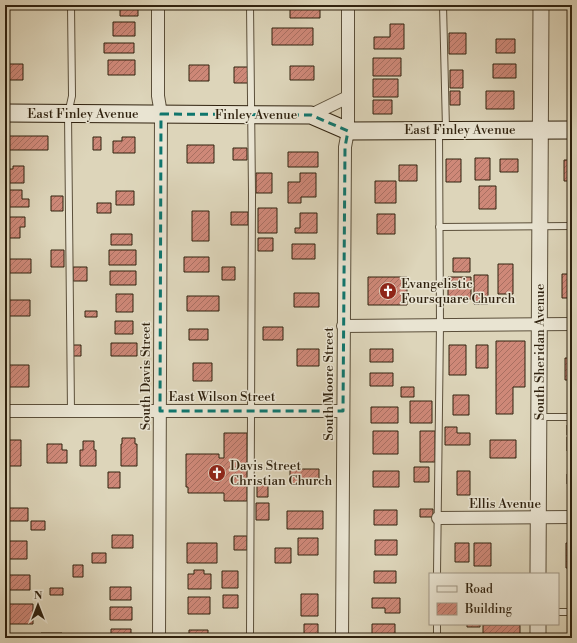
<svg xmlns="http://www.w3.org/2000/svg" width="577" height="643" viewBox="0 0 577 643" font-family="'Libre Bodoni',serif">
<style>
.building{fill:url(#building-hatch);stroke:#30220f}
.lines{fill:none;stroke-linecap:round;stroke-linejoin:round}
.service-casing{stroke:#5b4f3a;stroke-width:8}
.minor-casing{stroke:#5b4f3a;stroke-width:14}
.tertiary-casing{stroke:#5b4f3a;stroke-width:17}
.secondary-casing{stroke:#30220f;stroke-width:19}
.service{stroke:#e9e4d2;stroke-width:6}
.minor{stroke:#e9e4d2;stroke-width:12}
.tertiary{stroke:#e9e4d2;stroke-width:15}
.secondary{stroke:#e9e4d2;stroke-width:17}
.marked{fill:none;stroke:#0f766e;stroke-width:3;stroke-dasharray:8 5;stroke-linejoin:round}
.labels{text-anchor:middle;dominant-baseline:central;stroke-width:3;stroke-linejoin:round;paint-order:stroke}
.street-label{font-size:13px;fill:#30220f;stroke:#e9e4d2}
.poi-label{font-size:13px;fill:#30220f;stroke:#e9e4d2;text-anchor:start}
</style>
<defs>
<pattern id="building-hatch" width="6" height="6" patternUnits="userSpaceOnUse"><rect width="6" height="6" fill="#ce8878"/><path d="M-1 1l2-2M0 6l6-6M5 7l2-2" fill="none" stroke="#a86f61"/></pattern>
</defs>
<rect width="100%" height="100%" fill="#ddd5ba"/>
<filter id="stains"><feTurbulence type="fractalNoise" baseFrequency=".005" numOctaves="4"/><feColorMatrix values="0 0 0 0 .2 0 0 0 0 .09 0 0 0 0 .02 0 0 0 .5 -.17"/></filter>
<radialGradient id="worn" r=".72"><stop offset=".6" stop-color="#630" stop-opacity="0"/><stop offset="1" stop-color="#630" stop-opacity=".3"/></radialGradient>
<path class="building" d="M12,5H30V6H12Z
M120,5H138V16H120Z
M290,5H320V18H290Z
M370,5H398V9H370Z
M113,22H135V36H113Z
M390,24H404V49H374V37H390Z
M272,28H313V45H272Z
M449,33H466V54H449Z
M496,39H515V53H496Z
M104,43H134V53H104Z
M373,58H401V76H373Z
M108,60H135V75H108Z
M5,64H23V80H5Z
M493,64H516V78H493Z
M189,65H209V81H189Z
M290,66H314V80H290Z
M234,67H250V83H234Z
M450,70H463V88H450Z
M373,79H398V97H373Z
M450,91H460V105H450Z
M486,91H514V109H486Z
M373,100H392V114H373Z
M9,136H48V150H9Z
M93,137H101V150H93Z
M122,137H135V153H113V141H122Z
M187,145H214V163H187Z
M233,148H247V160H233Z
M288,152H318V167H288Z
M475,158H490V180H475Z
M446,159H461V182H446Z
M500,159H518V172H500Z
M564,160H572V181H564Z
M399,165H417V181H399Z
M13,166H24V183H5V169H13Z
M256,173H272V193H256Z
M300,173H316V197H301V203H288V182H300Z
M375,181H396V203H375Z
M479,186H496V209H479Z
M5,190H22V199H29V207H5Z
M116,191H134V205H116Z
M51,196H63V211H51Z
M97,203H111V213H97Z
M258,208H277V233H258Z
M192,211H209V241H192Z
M231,212H248V225H231Z
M300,213H317V233H295V228H300Z
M377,214H395V234H377Z
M5,217H25V227H20V238H7Z
M111,234H132V245H111Z
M570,235H572V253H570Z
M258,238H273V251H258Z
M292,244H315V259H292Z
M51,250H64V267H51Z
M109,250H136V265H109Z
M184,257H209V272H184Z
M453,258H470V272H453Z
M5,259H31V273H5Z
M498,264H513V294H498Z
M73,267H87V281H73Z
M222,267H235V280H222Z
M110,271H136V285H110Z
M562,274H572V298H562Z
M474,275H488V304H474Z
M368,277H407V305H368Z
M448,277H471V299H448Z
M294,293H319V307H294Z
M116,294H133V312H116Z
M187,296H219V311H187Z
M5,300H30V316H5Z
M85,311H97V317H85Z
M115,321H133V334H115Z
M263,327H283V340H263Z
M189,329H208V340H189Z
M496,341H525V387H513V414H496Z
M111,343H137V356H111Z
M73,345H81V356H73Z
M449,345H466V375H449Z
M476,345H488V368H476Z
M297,349H319V366H297Z
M370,349H393V362H370Z
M565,358H572V380H565Z
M193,363H212V381H193Z
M5,365H29V387H5Z
M370,373H393V386H370Z
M401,387H414V397H401Z
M453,395H469V415H453Z
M410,401H432V423H410Z
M371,407H398V423H371Z
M567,425H572V435H567Z
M445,427H457V433H470V445H445Z
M373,431H398V454H373Z
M420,431H435V462H420Z
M224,433H247V501H224V493H188V487H186V454H219V458H224Z
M567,437H572V451H567Z
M122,438H135V444H137V466H121V444H122Z
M6,440H21V466H6Z
M490,440H516V458H490Z
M83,441H94V450H96V466H80V450H83Z
M47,444H62V450H67V463H47Z
M414,467H429V482H414Z
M571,467H572V492L571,484H567V474H571Z
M290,469H319V484H290Z
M373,471H399V487H373Z
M457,471H470V495H457Z
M108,472H120V488H108Z
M257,482H268V497H257Z
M256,503H269V520H256Z
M8,508H28V521H8Z
M420,509H433V517H420Z
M374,510H397V525H374Z
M287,511H323V529H287Z
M31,521H45V530H31Z
M112,535H133V548H112Z
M234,536H247V550H234Z
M298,538H318V555H298Z
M375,540H397V555H375Z
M7,541H27V559H7Z
M187,543H217V563H187Z
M455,543H469V562H455Z
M474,543H491V566H474Z
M566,543H572V568H566Z
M275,548H291V563H275Z
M92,553H106V563H92Z
M73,565H83V577H73Z
M194,570H204V574H211V589H188V574H194Z
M222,571H238V588H222Z
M374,571H396V583H374Z
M8,575H30V590H8Z
M110,587H131V600H110Z
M50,588H63V595H50Z
M301,594H318V616H301Z
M223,595H238V608H223Z
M188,597H210V614H188Z
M372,598H400V613H385V608H372Z
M7,604H33V624H7Z
M110,607H132V620H110Z
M304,624H318V638H304Z
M372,624H395V638H372Z
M467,624H480V627H467Z
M483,625H520V638H483Z
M111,629H131V638H111Z
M189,630H208V638H189Z
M41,633H62V638H41Z
M271,635H286V638H271Z"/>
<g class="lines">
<g class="service-casing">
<path id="service" d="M443,5L446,129
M439,227L572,226
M71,411L68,114L72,96L71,5
M539,417H572
M437,574L440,325L439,132
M558,612H572
M250,638L252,194L250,5
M437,638V624"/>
</g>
<g class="minor-casing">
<path id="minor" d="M158,5V96L161,114L159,638
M311,115L348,97
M343,326L572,324
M5,411H343
M438,518L572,517
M342,638L345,147L348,131V5"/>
</g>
<g class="tertiary-casing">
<path id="tertiary" d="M538,574L541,5
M538,638V624"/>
</g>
<g class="secondary-casing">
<path id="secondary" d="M5,113L311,115L348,131L572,130"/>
</g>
<use href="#service" class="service"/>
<use href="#minor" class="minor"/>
<use href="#tertiary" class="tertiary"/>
<use href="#secondary" class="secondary"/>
</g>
<path class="marked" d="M161,114L311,115L348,131L345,147L343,411H160Z"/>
<defs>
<g id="church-disc" transform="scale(0.9)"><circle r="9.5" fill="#8f2418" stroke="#e9e4d2"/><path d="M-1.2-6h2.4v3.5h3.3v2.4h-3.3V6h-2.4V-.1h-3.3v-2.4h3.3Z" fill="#fff"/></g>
</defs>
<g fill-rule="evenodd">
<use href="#church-disc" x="388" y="291"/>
<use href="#church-disc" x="217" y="473"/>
</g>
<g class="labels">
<g class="street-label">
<text x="83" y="114">East Finley Avenue</text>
<text x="256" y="115">Finley Avenue</text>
<text x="460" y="130">East Finley Avenue</text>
<text transform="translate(540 352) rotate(-90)">South Sheridan Avenue</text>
<text transform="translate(146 376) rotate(-90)">South Davis Street</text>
<text transform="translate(329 384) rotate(-90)">South Moore Street</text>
<text x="222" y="397">East Wilson Street</text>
<text x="505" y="504">Ellis Avenue</text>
</g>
<g class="poi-label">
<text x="401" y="284">Evangelistic<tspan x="401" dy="15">Foursquare Church</tspan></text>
<text x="230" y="466">Davis Street<tspan x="230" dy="15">Christian Church</tspan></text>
</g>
</g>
<rect width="577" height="643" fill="none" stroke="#ddd5ba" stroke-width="20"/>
<rect x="6" y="6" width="565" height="631" fill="none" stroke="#30220f" stroke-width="2"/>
<rect x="10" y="10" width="557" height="623" fill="none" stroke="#30220f"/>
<rect x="429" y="573" width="130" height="52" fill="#e9e4d2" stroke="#9f9684"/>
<rect x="437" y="586" width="20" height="6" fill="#e9e4d2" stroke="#9f9684"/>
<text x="465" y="593" font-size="12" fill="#30220f">Road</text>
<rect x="437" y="603" width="20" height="12" fill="url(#building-hatch)" stroke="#9f9684"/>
<text x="465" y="613" font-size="12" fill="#30220f">Building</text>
<g transform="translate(38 605)" stroke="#e9e4d2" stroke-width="3" paint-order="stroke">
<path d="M0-3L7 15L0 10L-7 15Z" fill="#30220f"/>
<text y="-6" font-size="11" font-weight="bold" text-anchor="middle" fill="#30220f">N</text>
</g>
<rect width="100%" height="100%" filter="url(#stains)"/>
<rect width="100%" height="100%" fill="url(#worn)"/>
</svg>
